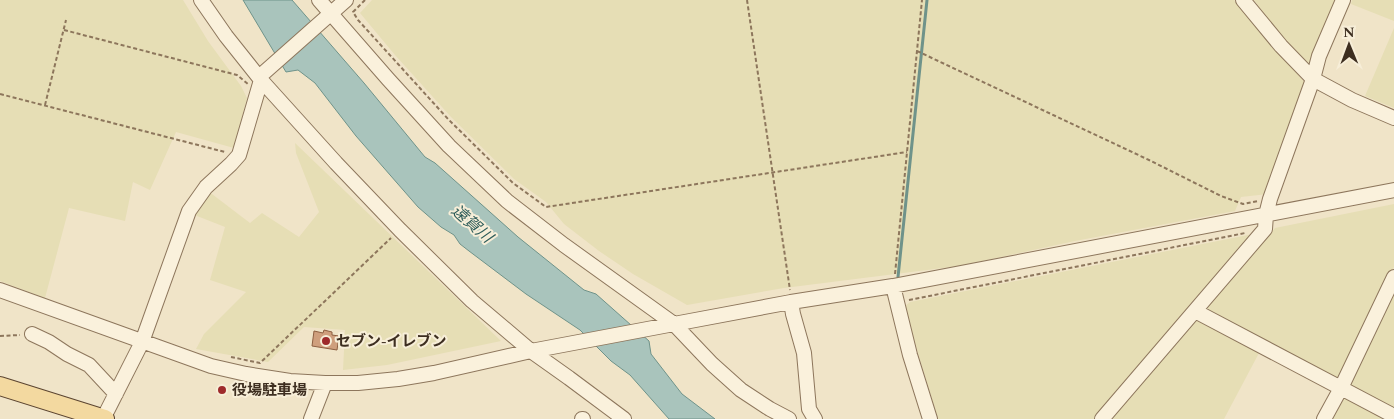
<svg xmlns="http://www.w3.org/2000/svg" width="1394" height="419" viewBox="0 0 1394 419" font-family="Spectral,'Noto Sans JP',serif">
<style>
.farmland{fill:#e6deb5}
.water{fill:#a9c4bc;stroke:#6f938a}
.lines{fill:none;stroke-linecap:round;stroke-linejoin:round}
.stream{stroke:#6f938a;stroke-width:3}
.building{fill:#cf9f7d;stroke:#8d5f41}
.minor-casing{stroke:#8d765c;stroke-width:16}
.major-casing{stroke:#5b4430;stroke-width:20}
.path{stroke:#8d765c;stroke-width:2;stroke-dasharray:4 2.5;stroke-linecap:butt}
.minor{stroke:#faf1dc;stroke-width:14}
.major{stroke:#f3d9a0;stroke-width:18}
.poi-dot{fill:#9e2a2b;stroke:#f7eed8;stroke-width:2}
.labels{text-anchor:middle;dominant-baseline:central;stroke-width:4;stroke-linejoin:round;paint-order:stroke}
.poi-label{font-size:15px;font-weight:bold;fill:#3d2e20;stroke:#f7eed8;text-anchor:start}
.water-label{font-size:16px;font-style:italic;fill:#2f5d5a;stroke:#f7eed8}
</style>
<rect width="100%" height="100%" fill="#f0e4c8"/>
<path class="farmland" d="M0,0H183L208,41L241,86L247,98L234,148L176,132L150,190L133,182L125,221L69,208L45,298L0,281Z
M372,0H1234L1306,84L1268,194L1241,197L1235,211L1075,241L959,266L784,288L687,305L633,274L599,251L564,224L546,202L514,179L451,117L395,55L360,13Z
M1254,0H1337L1310,65L1276,30Z
M1352,0H1394V21L1351,4Z
M1394,28V108L1365,96Z
M295,143L501,341L387,365L343,370L345,330L304,327L268,362L196,349L204,334L246,292L210,280L225,227L192,214L208,191L250,223L262,213L299,237L319,212L296,153Z
M1394,204V267L1338,382L1203,312L1275,228Z
M1258,233L1096,419H938L904,307L910,302Z
M1394,280V419H1323Z
M1196,319L1259,353L1224,419H1110Z"/>
<path class="water" d="M243,0H292L364,83L425,157L435,163L518,237L584,290L596,294L649,341L651,354L682,394L715,419H669L630,375L611,361L580,330L526,294L469,251L460,244L454,235L441,227L418,207L356,136L315,83L298,70L286,72Z"/>
<g class="lines">
<path class="stream" d="M898,277L927,0"/>
</g>
<path class="building" d="M324,330L332,332V335L339,336L337,350L312,346L314,331L323,333Z"/>
<g class="lines">
<g class="minor-casing">
<path id="minor" d="M319,0L388,79L449,146L507,201L564,245L674,324L712,364L741,390L770,409L789,419
M1243,0L1281,46L1313,79L1352,100L1394,118
M259,77L346,0
M261,80L336,163L400,230L472,301L531,351L569,378L624,419
M893,286L910,355L930,419
M0,290L211,366L246,374L290,381L325,383H358L398,379L434,373L531,351L674,324L791,302L893,286L1394,190
M791,302L793,314L804,353L809,409L815,419
M1195,311L1394,416
M32,334L49,342L67,354L89,365L116,394
M103,419L142,342L189,211L206,187L231,164L239,155L261,80L226,36L201,0
M311,419L325,383
M582,419H583
M1102,419L1265,229L1266,215L1270,199L1313,79L1319,56L1343,0
M1324,419L1341,388L1394,277"/>
</g>
<g class="major-casing">
<path id="major" d="M0,386L105,419"/>
</g>
<path class="path" d="M365,0L353,12L358,20L448,119L513,183L546,207L907,152
M747,0L790,290
M64,30L237,75L248,84
M917,51L1149,160L1221,196L1243,204L1258,201
M0,94L225,152
M45,105L66,20
M895,274L922,0
M909,300L1245,233
M0,336L20,335
M231,357L260,363L391,238"/>
<use href="#minor" class="minor"/>
<use href="#major" class="major"/>
</g>
<g class="poi-dot">
<circle cx="326" cy="341" r="5"/>
<circle cx="222" cy="390" r="5"/>
</g>
<g class="labels">
<g class="poi-label">
<text x="336" y="341">セブン-イレブン</text>
<text x="232" y="390">役場駐車場</text>
</g>
<g class="water-label">
<text transform="translate(472 224) rotate(41)">遠賀川</text>
</g>
</g>
<g transform="translate(1349 45) rotate(359)" stroke="#f7eed8" stroke-width="4" paint-order="stroke">
<path d="M0-4L9 19L0 12L-9 19Z" fill="#3d2e20"/>
<text y="-8" font-size="14" font-weight="bold" text-anchor="middle" fill="#3d2e20">N</text>
</g>
</svg>
